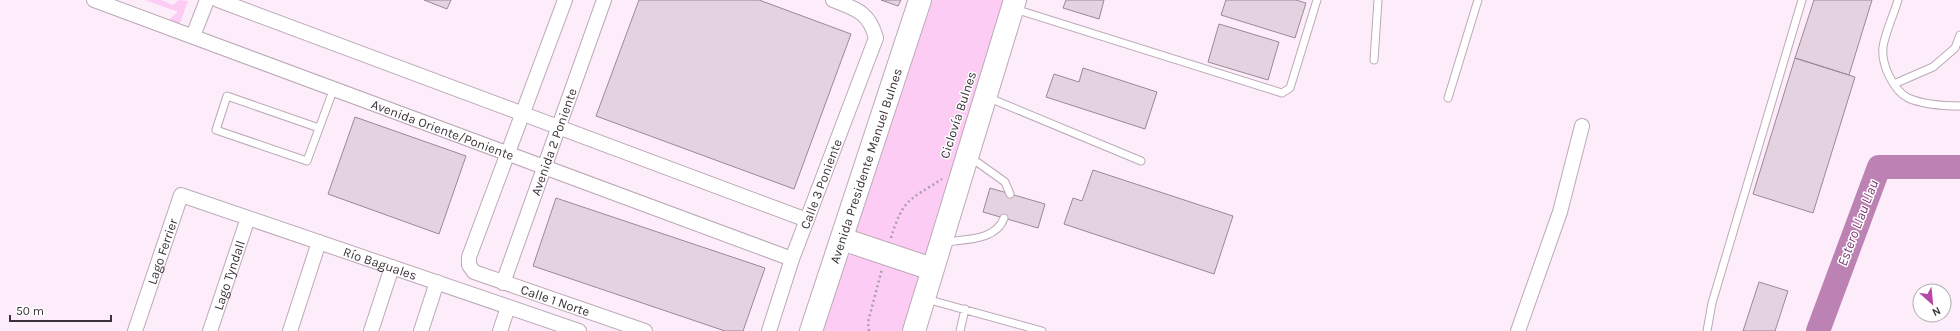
<svg xmlns="http://www.w3.org/2000/svg" width="1960" height="331" viewBox="0 0 1960 331" font-family="Karla,sans-serif">
<style>
.green{fill:#fdccf4}
.lines{fill:none;stroke-linecap:round;stroke-linejoin:round}
.river{stroke:#bc82b3;stroke-width:24}
.building{fill:#e5d2e1;stroke:#9a8896}
.service-casing{stroke:#bba9b8;stroke-width:9}
.minor-casing{stroke:#bba9b8;stroke-width:16}
.primary-casing{stroke:#bba9b8;stroke-width:24}
.path{stroke:#ac9fa9;stroke-width:2.5;stroke-dasharray:2 3;stroke-linecap:butt}
.service{stroke:#fff;stroke-width:7}
.minor{stroke:#fff;stroke-width:14}
.primary{stroke:#fff;stroke-width:22}
.labels{text-anchor:middle;dominant-baseline:central;stroke-width:3;stroke-linejoin:round;paint-order:stroke}
.street-label{font-size:13px;fill:#3b3339;stroke:#fff}
.water-label{font-size:14px;font-style:italic;fill:#7c3573;stroke:#fff}
</style>
<rect width="100%" height="100%" fill="#fdedfa"/>
<path class="green" d="M145,0H161L173,5L179,0L188,1L179,26L166,22L178,12Z
M928,0H1012L928,256L855,235L854,226Z
M854,254L919,275L921,279L908,331H820L847,256Z"/>
<g class="lines">
<path class="river" d="M1818,331L1879,167H1960"/>
</g>
<path class="building" d="M424,0H451L447,9Z
M639,0H759L851,34L794,189L596,116Z
M881,0H901L898,6Z
M1066,0H1104L1099,19L1063,8Z
M1226,0H1296L1306,3L1295,38L1221,15Z
M1814,0H1872L1849,75L1795,58Z
M1219,24L1279,42L1268,80L1208,62Z
M1795,58L1855,77L1813,213L1753,194Z
M1083,68L1157,92L1145,129L1046,97L1054,74L1079,82Z
M355,117L466,156L439,234L328,194Z
M1093,170L1233,216L1214,274L1064,224L1073,198L1082,201Z
M990,188L1045,204L1038,228L983,212Z
M556,198L765,268L743,331H725L533,266Z
M1759,282L1788,291L1775,331H1743Z"/>
<g class="lines">
<g class="service-casing">
<path id="service" d="M1898,0C1894,14 1885,33 1883,47C1881,64 1893,90 1908,98C1922,104 1945,106 1960,106
M1015,9L1282,93L1290,88L1317,0
M1374,60L1378,0
M1894,84L1933,67L1955,48L1960,35
M987,97L1141,161
M1448,98L1478,0
M319,128L227,96L216,130L307,161L334,88
M970,157L1005,182L1010,194
M945,242C964,239 996,241 1004,218
M926,299L1042,331
M960,331L965,309
M1707,331L1712,303L1802,0"/>
</g>
<g class="minor-casing">
<g id="minor">
<path id="s1" d="M94,0L792,259"/>
<path d="M218,0L807,220"/>
<path id="s2" d="M565,0L469,257V265L474,272L645,331"/>
<path d="M193,36L207,0"/>
<path id="s3" d="M503,283L604,0"/>
<path id="s4" d="M135,331L181,195L579,331"/>
<path id="s5" d="M210,331L248,218"/>
<path d="M290,331L319,242"/>
<path d="M371,331L392,267"/>
<path d="M421,331L437,282"/>
<path d="M500,331L508,307"/>
<path id="s6" d="M769,331L792,259L876,38C869,12 856,9 833,0"/>
<path d="M1518,331L1560,212L1582,126"/>
</g>
</g>
<g class="primary-casing">
<g id="primary">
<path d="M842,239L932,269"/>
<path id="s7" d="M811,331L920,0"/>
<path d="M914,331L1015,0"/>
</g>
</g>
<path class="path" d="M891,238C903,198 910,200 942,179
M869,331L868,322L882,269"/>
<use href="#service" class="service"/>
<use href="#minor" class="minor"/>
<use href="#primary" class="primary"/>
</g>
<g class="labels">
<g class="street-label">
<text transform="translate(958 115) rotate(-72)">Ciclovía Bulnes</text>
<text stroke="none"><textPath href="#s1" startOffset="372">Avenida Oriente/Poniente</textPath></text>
<text stroke="none"><textPath href="#s3" startOffset="150">Avenida 2 Poniente</textPath></text>
<text stroke="none"><textPath href="#s7" startOffset="174">Avenida Presidente Manuel Bulnes</textPath></text>
<text stroke="none"><textPath href="#s6" startOffset="156">Calle 3 Poniente</textPath></text>
<text stroke="none"><textPath href="#s4" startOffset="84">Lago Ferrier</textPath></text>
<text stroke="none"><textPath href="#s4" startOffset="354">Río Baguales</textPath></text>
<text stroke="none"><textPath href="#s5" startOffset="59">Lago Tyndall</textPath></text>
<text stroke="none"><textPath href="#s2" startOffset="377">Calle 1 Norte</textPath></text>
</g>
<g class="water-label">
<text transform="translate(1858 223) rotate(-69)">Estero Llau Llau</text>
</g>
</g>
<g transform="translate(1932 303) rotate(153)"><circle r="19" fill="#ffffff" stroke="#b1adb0"/>
<path d="M0-3L7 15L0 10L-7 15Z" fill="#b548a8"/>
<text y="-6" font-size="11" font-weight="bold" text-anchor="middle" fill="#3b3339">N</text>
</g>
<path d="M10 315v6h101v-6" fill="none" stroke="#3b3339" stroke-width="2"/>
<text x="16" y="315" font-size="12" fill="#3b3339" stroke="#ffffff" stroke-width="3" paint-order="stroke">50 m</text>
</svg>
